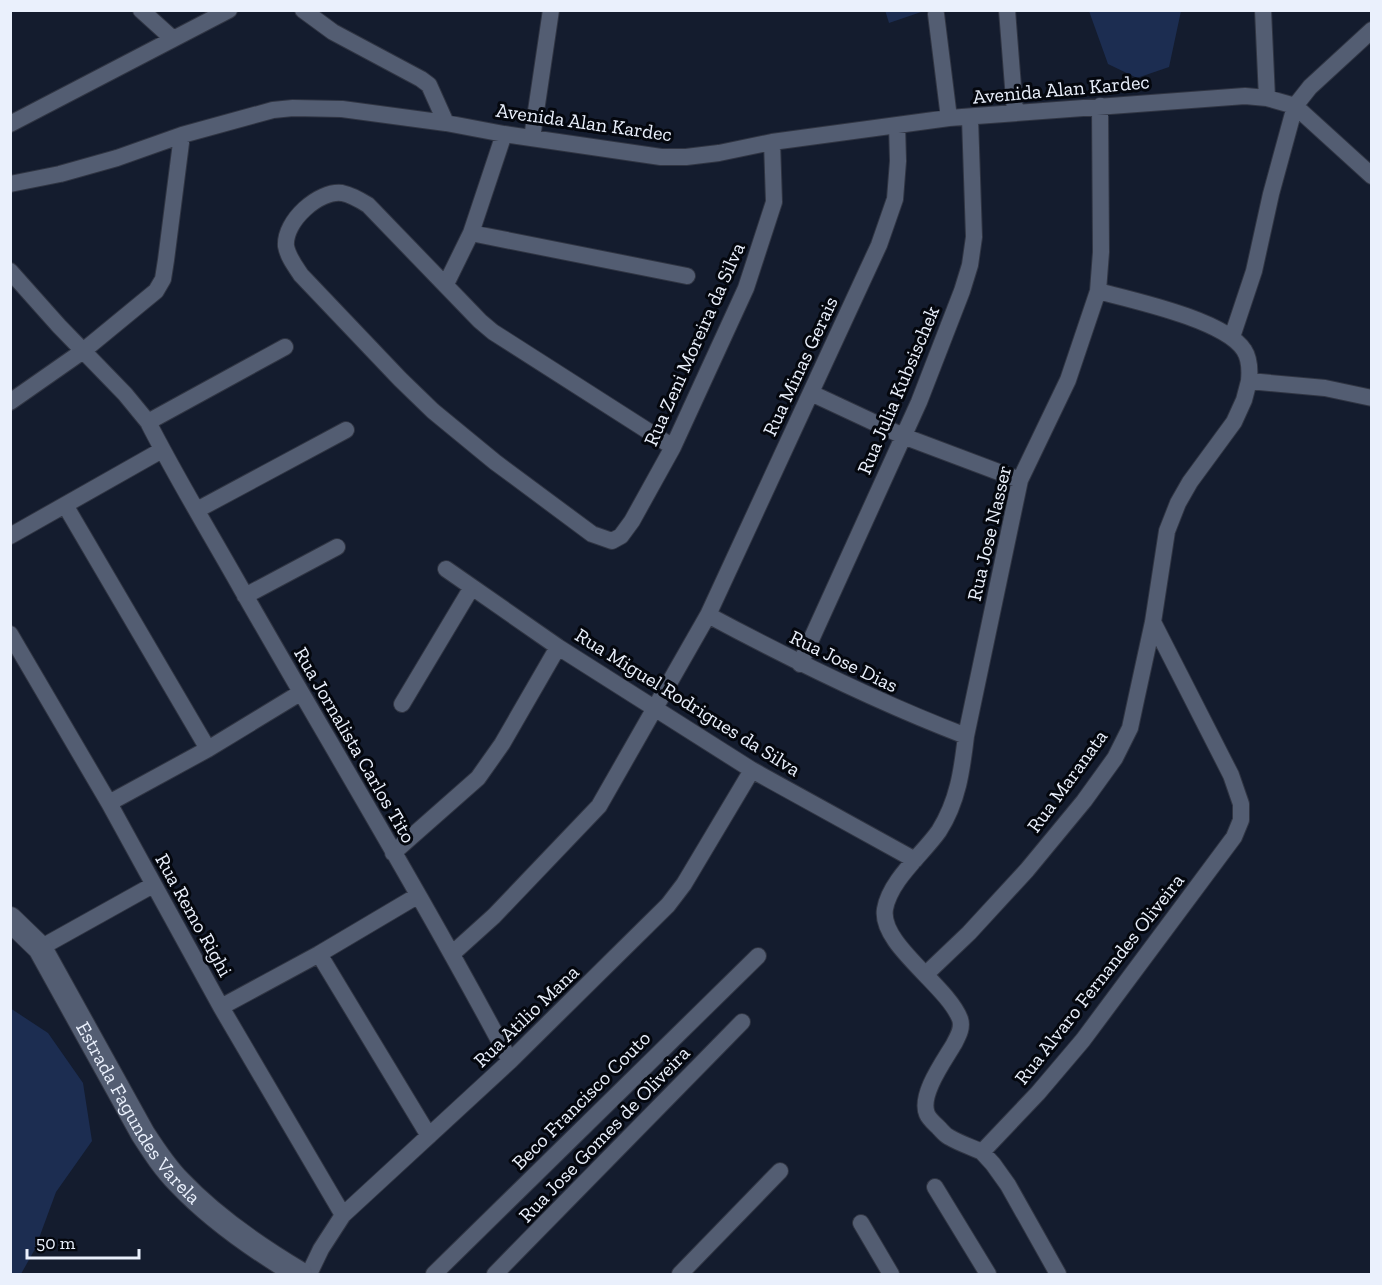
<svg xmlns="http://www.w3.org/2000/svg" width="1382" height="1285" viewBox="0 0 1382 1285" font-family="'Zilla Slab',serif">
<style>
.green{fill:#1c2d51}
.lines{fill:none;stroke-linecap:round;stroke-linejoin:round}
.street-casing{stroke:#303543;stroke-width:18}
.secondary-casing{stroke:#303543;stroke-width:26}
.street{stroke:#535d72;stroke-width:16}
.secondary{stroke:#535d72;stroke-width:24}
.labels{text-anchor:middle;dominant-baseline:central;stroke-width:6;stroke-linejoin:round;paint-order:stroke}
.street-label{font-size:20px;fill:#eaf0fc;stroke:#04070e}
</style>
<rect width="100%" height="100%" fill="#141c2e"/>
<path class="green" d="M885,10H924V11L889,23Z
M1089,11H1181L1169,67L1137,78L1108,64Z
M10,1008L48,1033L83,1083L92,1141L56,1192L35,1249L21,1274H10Z"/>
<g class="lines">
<g class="street-casing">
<path id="street" d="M141,10L173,39
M303,10L333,32L421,79L429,85L446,123
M1007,10L1015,112
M1263,10L1267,98
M936,14L949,118
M1100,106L1101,252L1098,291L1068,380L1020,480L966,736C962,770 958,801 939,831C923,854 890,880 885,909C879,944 947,985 960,1019C963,1028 958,1036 954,1044C944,1061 919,1095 927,1114C929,1119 935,1124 939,1128C942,1131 945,1135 949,1137C959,1143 971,1147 982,1152L1038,1093L1083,1040L1234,837L1241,820V804L1231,775L1153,622
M10,124L229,10
M532,138L551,10
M10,184L60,174L117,158L182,135L273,110L293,108L342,109L446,123L504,134L661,157H686L719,153L772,142L949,118L1245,96L1267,98L1295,106L1372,176
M471,233L687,276
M10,271L59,326L125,394L148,422C177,479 210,533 241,588C331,746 425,901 510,1061
M446,284L471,233L504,134
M1098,291C1132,300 1225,320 1244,350C1250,359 1250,370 1249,381
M1232,337L1254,271L1271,194L1295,106L1310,87L1372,30
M811,393L903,436L1020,480
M10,402L83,351L156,291L163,279L166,260L182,135
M148,422L285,347
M673,447L493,332L480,321L368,205C360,200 352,195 342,193C319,190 284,221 286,246C288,257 295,266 301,275L400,379L433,411L495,462L592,534L612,541L621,536L632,521L673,447L746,288L774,202L772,142
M65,505L208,749
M197,510L346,430
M10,536L162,450
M446,569L558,647L752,770L915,860
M245,596L337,547
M708,615C792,660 877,702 966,736
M10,634L109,803L221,1007L343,1215
M800,664L919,402L962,291L970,265L974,237L970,118
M402,704L472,587
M109,803L208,749L300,693
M393,853L478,778L502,744L558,647
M40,948L153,885
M453,953L494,916L599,806L708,615L879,245L895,199L898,161L897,125
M319,954L429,1136
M926,974L969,933L1027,870L1084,801L1115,758L1130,728L1136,700L1153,622L1167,531L1178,503L1190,482L1234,422L1244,400L1249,381L1325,388L1372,398
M221,1007L319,954L417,896
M982,1152L993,1164L1008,1185L1058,1274
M935,1187L988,1274
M861,1223L891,1274
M309,1274L321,1249L343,1215L510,1061L668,905L684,884L752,770
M434,1274L758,956
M495,1274L742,1022
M680,1274L780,1171"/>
</g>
<g class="secondary-casing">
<g id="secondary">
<path id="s1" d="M10,919L40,948L143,1134C154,1151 165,1168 179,1182C213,1218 258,1249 300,1274"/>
</g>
</g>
<use href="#street" class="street"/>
<use href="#secondary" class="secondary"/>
</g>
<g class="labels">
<g class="street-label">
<text transform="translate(1061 89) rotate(-5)">Avenida Alan Kardec</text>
<text transform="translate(584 122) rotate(8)">Avenida Alan Kardec</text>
<text transform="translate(694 344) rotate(-66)">Rua Zeni Moreira da Silva</text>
<text transform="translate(800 366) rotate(-65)">Rua Minas Gerais</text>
<text transform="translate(898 390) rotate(-67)">Rua Julia Kubsischek</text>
<text transform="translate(989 533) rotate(-77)">Rua Jose Nasser</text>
<text transform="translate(844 661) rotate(26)">Rua Jose Dias</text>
<text transform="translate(688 702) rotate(32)">Rua Miguel Rodrigues da Silva</text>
<text transform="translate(355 745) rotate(60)">Rua Jornalista Carlos Tito</text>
<text transform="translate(1067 781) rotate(-54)">Rua Maranata</text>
<text transform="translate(194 915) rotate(61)">Rua Remo Righi</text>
<text transform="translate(1099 979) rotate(-52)">Rua Alvaro Fernandes Oliveira</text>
<text transform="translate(526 1016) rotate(-44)">Rua Atilio Mana</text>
<text transform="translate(581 1100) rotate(-45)">Beco Francisco Couto</text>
<text stroke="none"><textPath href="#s1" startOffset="234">Estrada Fagundes Varela</textPath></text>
<text transform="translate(604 1134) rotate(-46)">Rua Jose Gomes de Oliveira</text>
</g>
</g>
<rect width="1382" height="1285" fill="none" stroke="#eaf0fc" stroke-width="24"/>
<path d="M27 1249v9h112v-9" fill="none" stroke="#eaf0fc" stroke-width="3"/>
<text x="36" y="1249" font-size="18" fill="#eaf0fc" stroke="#04070e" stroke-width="4.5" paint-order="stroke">50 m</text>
</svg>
